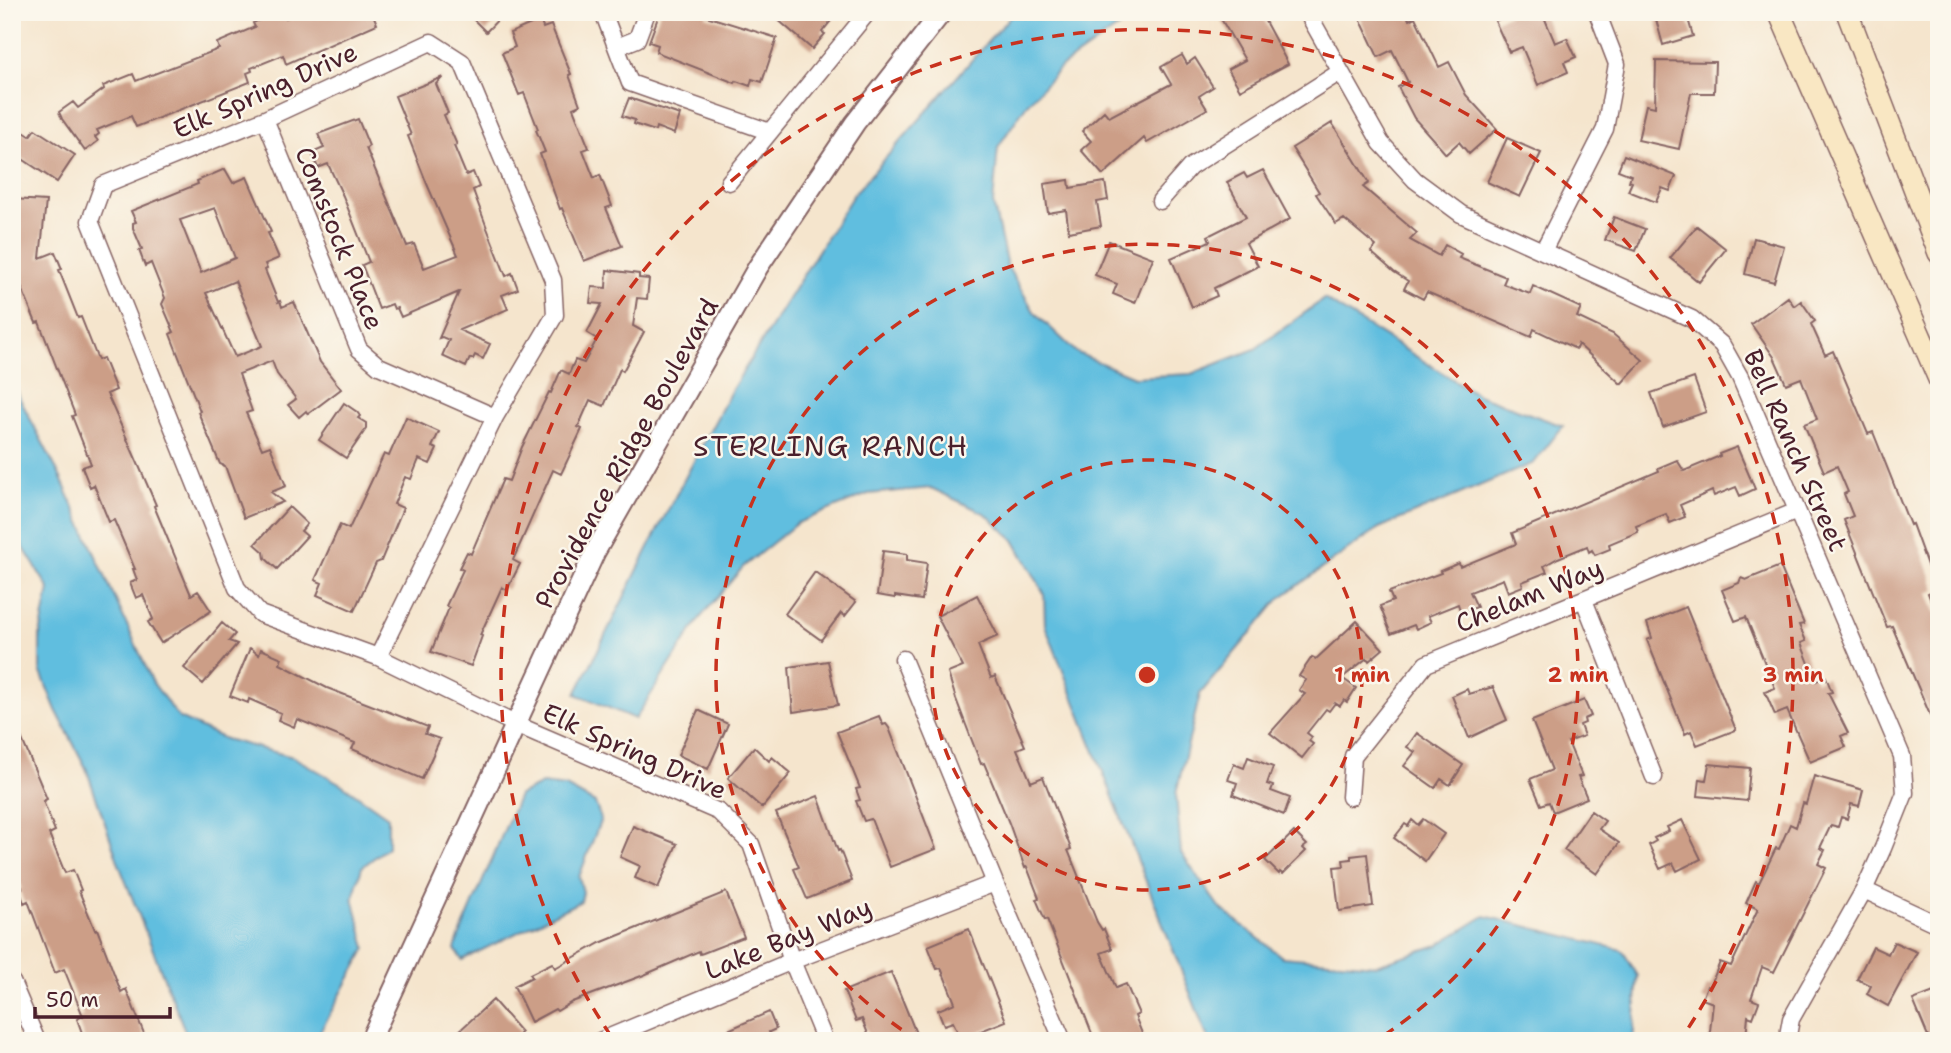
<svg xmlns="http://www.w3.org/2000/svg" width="1951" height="1053" viewBox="0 0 1951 1053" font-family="'Shantell Sans',sans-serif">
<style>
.water{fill:#61bedf;stroke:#566e85;stroke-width:2}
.building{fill:#cc9e87;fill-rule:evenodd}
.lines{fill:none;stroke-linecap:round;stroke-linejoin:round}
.minor-casing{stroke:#866464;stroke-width:19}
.tertiary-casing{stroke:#866464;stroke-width:23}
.secondary-casing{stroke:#866464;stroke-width:24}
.minor{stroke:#fff;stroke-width:16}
.tertiary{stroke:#fff;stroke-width:19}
.secondary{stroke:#f9e7c3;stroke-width:21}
.ring{fill:none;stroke:#c8321e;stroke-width:3.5;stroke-dasharray:12 9}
.labels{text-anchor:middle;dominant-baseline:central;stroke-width:5;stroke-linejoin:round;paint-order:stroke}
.street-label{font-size:26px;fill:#4a1f2b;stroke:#fbf7ec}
.neighbourhood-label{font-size:28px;letter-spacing:2px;fill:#4a1f2b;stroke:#fbf7ec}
.centre{fill:#c8321e;stroke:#fbf7ec;stroke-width:3.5}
.ring-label{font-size:21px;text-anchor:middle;font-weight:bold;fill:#c8321e;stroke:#fbf7ec;stroke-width:5;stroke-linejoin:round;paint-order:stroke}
</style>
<rect width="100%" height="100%" fill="#fbf7ec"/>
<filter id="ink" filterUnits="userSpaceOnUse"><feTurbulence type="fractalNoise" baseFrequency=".0143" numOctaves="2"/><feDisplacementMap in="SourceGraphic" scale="14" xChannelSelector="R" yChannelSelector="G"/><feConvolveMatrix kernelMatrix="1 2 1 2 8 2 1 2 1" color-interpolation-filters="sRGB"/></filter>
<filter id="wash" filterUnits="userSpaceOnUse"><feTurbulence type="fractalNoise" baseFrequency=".00686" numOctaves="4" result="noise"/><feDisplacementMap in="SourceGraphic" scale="28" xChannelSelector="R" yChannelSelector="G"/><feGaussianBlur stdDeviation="1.57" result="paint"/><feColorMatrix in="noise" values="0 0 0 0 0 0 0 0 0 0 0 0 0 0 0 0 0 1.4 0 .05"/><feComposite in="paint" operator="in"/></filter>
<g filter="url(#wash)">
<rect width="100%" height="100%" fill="#f5e5cd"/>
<path class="water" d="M1014,12H1124L1120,26L1061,67L1026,105L998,147L993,203L1007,266L1035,313L1077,353L1134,377L1191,374L1255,349L1324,299L1478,395L1563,426L1534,463L1379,528L1280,598L1200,694L1176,794L1181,853L1219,907L1282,957L1376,965L1438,945L1485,916L1622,950L1638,976L1633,1041H1209L1045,625L1044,593L1014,540L986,514L931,488L868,494L797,523L743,567L700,618L635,719L576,694L656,533L731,391L853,195Z
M12,379L21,401L60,476L153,683L179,718L225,739L293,757L341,784L388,817V847L362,867L353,898L366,948L315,1041H189L120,867L86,768L56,710L40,670V635L49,589L12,529Z
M542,784L566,787L595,803L601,819L579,877L583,892L581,901L462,960L455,949L459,937L519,795Z"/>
<g id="blocks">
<path class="building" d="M262,12H284L286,18L300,12H372L377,24L286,64L283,55L251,68L252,71L247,73L250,82L136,127L131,116L97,130L99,134L95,137L98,141L85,151L62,119L59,112L73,102L78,108L104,89L103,86L133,74L136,81L219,49L217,43L255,27L253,23L264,18Z
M466,12H505L486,32Z
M660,12H707L706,16L777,38L762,82L752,79L750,86L736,81L735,83L656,52L658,45L649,42Z
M769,12H838L822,32L825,34L812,49Z
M1217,12H1260L1288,64L1240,90L1228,69L1245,60Z
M1357,12H1406L1409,20L1415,17L1439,67L1449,62L1466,95L1497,129L1469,154L1459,142L1446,154L1414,118L1398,87L1408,82L1392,50L1378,57Z
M1514,12H1542L1555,43L1567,38L1576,57L1564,62L1568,72L1538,85L1522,47L1509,52L1495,21Z
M1654,12H1686L1693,36L1663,45Z
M540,20L543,28L551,25L571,74L569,75L580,105L573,108L589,148L583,150L594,178L600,175L612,206L606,208L622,246L584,261L562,208L560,209L540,154L545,152L536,130L538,129L524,93L519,95L502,53L515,47L510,33Z
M1182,55L1187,64L1195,58L1213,87L1199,96L1207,109L1147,143L1144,138L1103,175L1081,150L1091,141L1082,131L1104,111L1109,117L1171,84L1161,67Z
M1656,61L1715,62L1714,93H1691L1679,149L1638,140L1646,105L1655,107Z
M443,77L436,84L448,113L444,115L457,145L454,146L466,175L473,172L479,187L473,190L487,228L506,276L512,273L518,289L502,295L508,309L459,330L490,344L483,359L475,355L473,359L470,358L466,367L442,356L449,340L442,337L439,338L459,292L401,317L397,308L394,309L392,304L379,309L362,265L369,262L343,196L328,164L318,168L312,153L324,148L318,134L358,119L369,146L366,148L407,246L414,244L424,268L458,255L427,184L408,136L411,135L395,96Z
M629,98L680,115L674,134L656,127L655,131L634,124L635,120L622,116Z
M1332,123L1369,183L1363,187L1417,233L1410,240L1439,256L1445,245L1461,254L1459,258L1506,277L1503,284L1530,294L1533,286L1581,308L1577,317L1613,334L1643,360L1621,384L1578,344L1576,349L1534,329L1531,337L1427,292L1423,299L1404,289L1408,281L1394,272L1371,252L1376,246L1344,219L1336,224L1316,194L1319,192L1292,148Z
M35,129L75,155L57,182L12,152V145L22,131L30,136Z
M1507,138L1541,153L1520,197L1487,182Z
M1624,155L1676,176L1670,191L1662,188L1656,202L1628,191L1632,182L1629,181L1631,175L1618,170Z
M225,169L233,183L247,177L271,232L268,233L279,258L265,264L267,269L265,270L278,302L280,301L282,307L294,302L320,362L341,389L308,414L306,411L299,417L288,405L296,399L277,374L272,361L239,374L252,411L246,413L262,449L270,446L286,486L271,492L283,502L244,518L225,466L220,464L198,412L200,411L170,334L174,332L162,304L165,298L151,263L145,266L139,250L142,249L133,228V223L136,222L131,211L198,184L197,181ZM215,208L235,258L201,273L180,220ZM235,281L262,346L235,357L206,293Z
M1263,170L1290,219L1246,243L1258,266L1214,288L1217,296L1192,307L1171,258L1210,241L1208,236L1246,217L1227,182L1244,173L1247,178Z
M1069,180L1070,188L1105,182L1108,200L1097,202L1101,226L1069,232L1066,210L1048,213L1044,184Z
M12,199L46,201L40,258L55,252L62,269L59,270L78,318L81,317L98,360L103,358L116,390L107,394L143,475L156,505L154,506L191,595L198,591L211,611L161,643L148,622L153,619L143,595L136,598L130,583L137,580L133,569H135L114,520L109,522L94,485L90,487L82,467L91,464L72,416L75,415L39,322L36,323L21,286L16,287L12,278Z
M1614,217L1645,229L1636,251L1605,240Z
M1697,226L1726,249L1699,282L1670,258Z
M1754,238L1784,246L1774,282L1745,274Z
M1109,241L1153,258L1135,303L1113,294L1117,284L1095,275Z
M607,270L639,274V278L649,279L647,299L637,298L633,326L644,332L623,371L620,369L604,406L590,400L578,427L582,429L561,474L553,470L513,560L520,564L507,590L502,587L480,635L482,636L471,666L431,652L449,608L446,606L463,570L459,568L467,552L471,554L503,479L509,481L522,447L549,392L551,393L561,370L569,374L575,360L584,363L597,339L587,333L602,304L590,303L592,287L606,288Z
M1788,297L1794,306L1801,301L1815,321L1811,324L1825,355L1833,351L1868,434L1873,432L1910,525L1912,524L1936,590L1928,593L1939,622V736L1892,626L1887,627L1844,520L1853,516L1844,494L1848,492L1837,466L1824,472L1804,424L1817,419L1801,378L1786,384L1774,357L1751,324Z
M1694,378L1706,412L1663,427L1651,393Z
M344,403L357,412L360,416L358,418L366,423V429L346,458L319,440Z
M406,417L439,432L432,447L437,449L430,464L419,459L411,479L405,477L394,504L403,508L381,561L376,563L354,611L317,595L322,583L315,580L340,525L349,529L384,454L389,456Z
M1737,447L1755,489L1740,496L1736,487L1714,496L1712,491L1680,505L1685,517L1670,523L1666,514L1636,526L1638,532L1609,544L1610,549L1595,555L1592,550L1589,552L1587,546L1558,558L1544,566L1547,572L1522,582L1523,586L1508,592L1503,579L1470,592L1477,607L1461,613L1458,604L1428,616L1431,622L1416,629L1414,625L1391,634L1380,606L1393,601L1389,592L1441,573L1440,571L1459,563L1460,567L1516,544L1512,533L1659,471L1658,468L1677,460L1684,471L1720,456L1719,454Z
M289,507L307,524L301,531L307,536L277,569L265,558L264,552L255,544Z
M883,551L907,554V560L927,563L922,600L895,596V598L877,595Z
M1780,566L1804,624L1799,625L1806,641L1801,643L1816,681L1826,677L1832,692L1828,693L1848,733L1841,736L1846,747L1810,762L1787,710L1775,715L1765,692L1775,688L1746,617L1735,621L1722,590L1739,583L1741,578L1746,580Z
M815,572L856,602L845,616L841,613L821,640L785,614Z
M977,595L998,636L978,645L991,678L995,676L1025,746L1017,749L1031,782L1043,777L1071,849L1068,850L1097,922L1102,930L1104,929L1112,949L1101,953L1116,988L1126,984L1139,1014L1135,1016L1145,1041H1095L1047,919L1045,920L1036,899L1039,898L1027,867L1025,868L1009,823L984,763L981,764L956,699L948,673L963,667L937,616Z
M1686,607L1736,730L1697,745L1691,731L1685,734L1647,640L1652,638L1647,623Z
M1357,621L1383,649L1369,661L1367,658L1342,678L1356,688L1347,702L1344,700L1340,706L1335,703L1329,711L1326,709L1307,733L1312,737L1309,741L1313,744L1302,758L1270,733L1305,694L1299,690L1306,680L1299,676L1312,657L1316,659Z
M222,623L235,634L229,641L237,644L203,684L184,668Z
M250,648L259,655L261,649L282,658L280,664L327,688L428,727L425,734L440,739L422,779L352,749L355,743L297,719L294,727L278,720L281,713L249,699L248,703L230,696Z
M828,661L838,705L793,712L789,667Z
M1493,687L1507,720L1469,738L1452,696L1467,689L1469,694Z
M1584,700L1591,716L1584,719L1585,723L1580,725L1584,736L1568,742L1582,776L1578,777L1587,798L1553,812L1549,802L1541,805L1530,779L1552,770L1532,721Z
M698,710L728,724L708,769L678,755Z
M879,716L883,725L886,724L889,728L936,849L890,867L871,819L864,821L856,801L860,800L856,789L860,788L837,732Z
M13,718L47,799L43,801L55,831L49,834L65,873L73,870L81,890L79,891L95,930L97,929L121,992L126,989L147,1041H85L77,1019L83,1016L64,969L55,973L28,901L24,903L19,889L22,888L12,863Z
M1417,733L1463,765L1450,785L1441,779L1435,788L1404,766L1415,752L1407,747Z
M754,747L769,761L772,757L791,773L762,808L728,778Z
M1248,757L1273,767L1267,784L1273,786L1271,791L1290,798L1284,815L1233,795L1237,783L1228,780L1234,764L1244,768Z
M1709,764L1750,768L1747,801L1698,796L1700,779L1706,780Z
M1814,776L1863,790L1859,806L1851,804L1847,819L1841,817L1838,827L1831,825L1820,848L1825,850L1818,864L1826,868L1774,972L1762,967L1751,999L1759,1002L1753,1018L1748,1016L1746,1038L1744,1041H1709L1713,1003L1702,999L1707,986L1710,987L1720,962L1731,966L1758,909L1746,903L1756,881L1759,883L1776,848L1779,849L1790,824L1796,827L1803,803L1806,804Z
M818,796L838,851L840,850L852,881L807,899L794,869L799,867L776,813Z
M1591,811L1605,821L1599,829L1619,843L1597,874L1564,850Z
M1423,819L1444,834L1425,861L1394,838L1405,824L1408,826L1412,820L1418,825Z
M1682,820L1701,859L1677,871L1673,863L1660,869L1649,845L1656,841L1654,838L1669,831L1667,827Z
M633,826L677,844L658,888L635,878L640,866L620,857Z
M1294,832L1307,845L1303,848L1306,851L1283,874L1280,872L1279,874L1265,860Z
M1367,854L1373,906L1339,911L1334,867L1344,866L1343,860L1351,859V856Z
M726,892L744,937L703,953L700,954L699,951L644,975L572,1002L557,1011L555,1009L531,1022L514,986L532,977L530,974L552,963L555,968L600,943Z
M969,929L1006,1021L961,1039L953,1022L944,1025L938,1010L955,1003L941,968L937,969L928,946Z
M1894,942L1917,952L1888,1006L1867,994L1871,986L1857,979L1873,947L1888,954Z
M891,972L909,1016L919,1041H871L862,1019L856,1021L844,991Z
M1939,990V1041H1930L1913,1000Z
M493,1000L521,1032L519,1034L524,1041H467L458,1032Z
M769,1012L776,1029L769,1032L773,1041H732L728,1030Z"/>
</g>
</g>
<g filter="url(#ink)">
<use href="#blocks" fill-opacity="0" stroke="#866464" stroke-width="2"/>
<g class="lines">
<g class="minor-casing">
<path id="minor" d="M603,12L630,83L770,132
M1307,12L1381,143L1415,180L1461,214L1692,319L1722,345L1740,377L1902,756L1905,793L1883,848L1864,890L1791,1019L1787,1041
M617,47L637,39L647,12
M265,119L359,349L379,366L495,417
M729,182L868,12
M1160,201L1190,167L1340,72
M1543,251L1605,129L1617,64L1597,12
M1584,600L1654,777
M378,657L495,417L555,315L553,280L462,62L431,42L265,119L103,185L90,221L237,588L260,614L378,657L515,724L719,812L751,844L792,961L825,1041
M903,659L995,883L1063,1041
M1350,797L1353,756L1426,664L1797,511
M1864,890L1939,925
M12,982L37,1041
M600,1041L792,961L995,883"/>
</g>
<g class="tertiary-casing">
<path id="tertiary" d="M370,1041L595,552L758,267L855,123L942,12"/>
</g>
<g class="secondary-casing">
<path id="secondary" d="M1779,12L1939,379
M1847,12L1939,253"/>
</g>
<use href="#minor" class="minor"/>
<use href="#tertiary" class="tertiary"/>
<use href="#secondary" class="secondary"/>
</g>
</g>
<g class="ring">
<circle cx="1147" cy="675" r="215"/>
<path d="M919 1041A431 431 0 1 1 1375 1041"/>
<path d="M611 1036A646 646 0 1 1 1683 1036"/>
</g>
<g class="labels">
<g class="street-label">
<text transform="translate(265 90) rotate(-24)">Elk Spring Drive</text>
<text transform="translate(340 238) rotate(68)">Comstock Place</text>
<text transform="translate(1796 450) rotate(66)">Bell Ranch Street</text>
<text transform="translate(626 453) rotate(-61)">Providence Ridge Boulevard</text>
<text transform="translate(1529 595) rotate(-22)">Chelam Way</text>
<text transform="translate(635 751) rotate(24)">Elk Spring Drive</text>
<text transform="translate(788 938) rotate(-22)">Lake Bay Way</text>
</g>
<g class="neighbourhood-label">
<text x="831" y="446">STERLING RANCH</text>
</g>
</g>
<circle cx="1147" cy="675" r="10" class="centre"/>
<g class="ring-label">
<text x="1362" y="682">1 min</text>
<text x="1578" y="682">2 min</text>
<text x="1793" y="682">3 min</text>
</g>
<rect width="1951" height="1053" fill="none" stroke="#fbf7ec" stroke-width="42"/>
<path d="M35 1007v10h135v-10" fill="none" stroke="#4a1f2b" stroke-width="3.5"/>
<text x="46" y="1007" font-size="21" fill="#4a1f2b" stroke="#fbf7ec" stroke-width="5" paint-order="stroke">50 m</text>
</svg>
